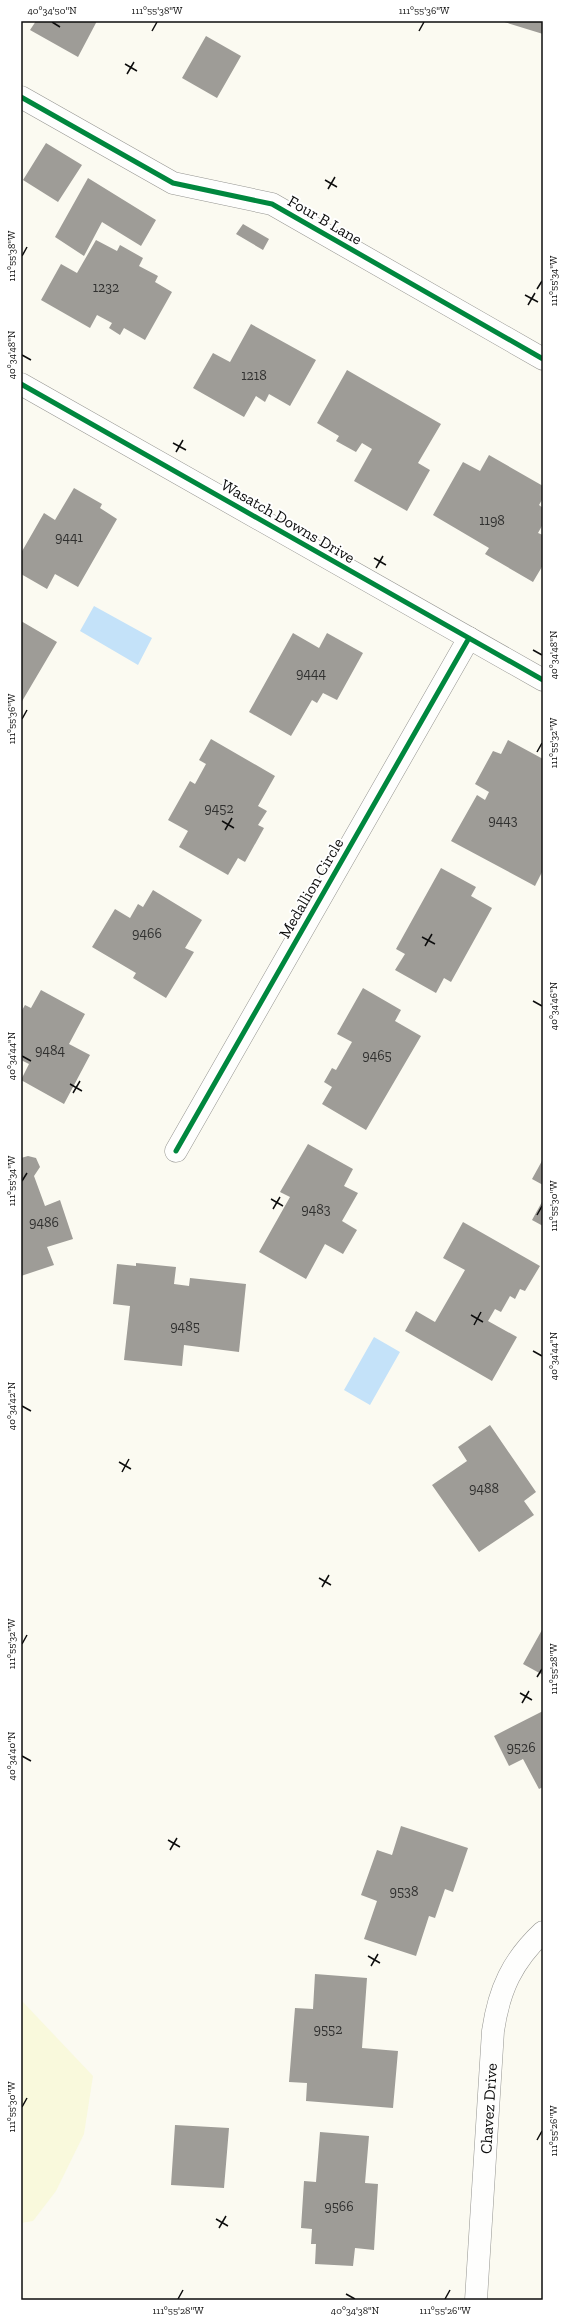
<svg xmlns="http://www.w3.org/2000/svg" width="564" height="2321" viewBox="0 0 564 2321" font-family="'Zilla Slab',serif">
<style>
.farmland{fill:#f9f9dc}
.water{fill:#c4e2f9}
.building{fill:#9e9c97}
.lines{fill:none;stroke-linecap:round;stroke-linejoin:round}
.street-casing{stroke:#949490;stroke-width:23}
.street{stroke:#fefefd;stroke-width:22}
.cycleway-casing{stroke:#fff;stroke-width:8}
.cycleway{stroke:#00873e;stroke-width:5}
.ticks{fill:none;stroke:#0d0d0d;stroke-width:1.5}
.labels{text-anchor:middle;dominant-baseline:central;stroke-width:4;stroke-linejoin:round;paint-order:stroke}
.number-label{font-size:14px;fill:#313130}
.street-label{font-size:16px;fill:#0d0d0d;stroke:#fff}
.neatline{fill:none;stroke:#0d0d0d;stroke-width:1.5}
.ticks-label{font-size:10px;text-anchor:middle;fill:#0d0d0d}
</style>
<rect width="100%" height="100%" fill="#fbfaf1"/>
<path class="farmland" d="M21,2000L93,2076L84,2134L56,2191L33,2221L21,2223Z"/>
<path class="water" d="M94,606L152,638L138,665L80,631Z
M374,1337L400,1352L370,1405L344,1390Z"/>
<path class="building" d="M36,21H97L78,57L30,30Z
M502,21H543V34L501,21Z
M206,36L241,56L217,98L182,78Z
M46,143L82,165L58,202L23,180Z
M88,178L156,220L141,246L102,222L84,256L55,237Z
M243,224L269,239L263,250L236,234Z
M96,240L117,251L120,245L143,258L139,266L158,276L155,282L172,292L145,340L124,328L120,335L109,328L112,323L97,315L90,328L41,300L61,264L77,273Z
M251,324L316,360L290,406L269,394L265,402L256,396L244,417L193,388L213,353L230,362Z
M347,370L441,424L418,463L430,470L407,511L354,481L372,449L362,443L356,452L336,441L339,436L317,423Z
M489,455L543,486V498L539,505L543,508V524L538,533L543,535V565L533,582L485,554L489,548L433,515L463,462L480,471Z
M74,488L102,504L100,508L117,519L78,587L55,574L47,589L21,574V553L44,513L55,520Z
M21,621L57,642L21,703Z
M293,633L319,648L327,633L363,653L337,700L323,693L317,703L312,700L291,736L249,712Z
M211,739L275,776L258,806L267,811L258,825L264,828L245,862L238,858L228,875L179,847L188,831L168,820L190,781L195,784L206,764L199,760Z
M508,740L543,759V870L535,886L451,841L477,795L485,800L489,792L475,784L493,751L501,754Z
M441,868L476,887L471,896L492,908L451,982L444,978L436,993L395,970L405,954L396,949Z
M153,890L202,920L185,948L194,952L166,998L133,978L136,973L92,947L115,909L130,918L138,904L143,907Z
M363,988L401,1010L395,1021L421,1036L366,1130L322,1104L332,1087L324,1082L332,1068L336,1070L352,1042L337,1034Z
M41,990L85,1014L69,1044L90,1055L64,1104L21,1080L29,1064L21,1060V1012L25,1005L31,1008Z
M308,1144L353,1169L344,1186L358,1193L342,1221L357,1230L343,1254L325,1244L306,1279L259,1252L290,1197L280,1192Z
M28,1156L36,1158L40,1167L34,1176L45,1206L60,1200L73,1239L47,1247L54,1265L21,1276V1158Z
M543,1159V1185L532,1179Z
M543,1200V1226L532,1220Z
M463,1222L540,1266L525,1291L520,1289L515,1299L510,1296L501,1312L495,1309L488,1321L517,1337L492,1381L405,1331L416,1311L435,1322L465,1270L443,1258Z
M136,1263L176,1267L174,1284L189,1286L190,1278L246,1284L239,1352L184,1345L182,1366L124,1360L130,1306L113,1304L117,1264L136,1266Z
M490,1425L536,1492L524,1501L534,1515L479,1552L432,1485L467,1461L458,1447Z
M543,1628V1675L523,1664Z
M543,1711V1787L539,1789L523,1759L509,1766L494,1736Z
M401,1826L468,1848L453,1892L445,1889L435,1918L429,1916L416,1956L364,1939L377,1901L361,1895L377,1850L392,1855Z
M315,1974L367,1978L362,2048L398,2051L393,2108L306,2101L307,2083L289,2082L295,2008L313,2009Z
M175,2125L229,2128L224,2188L171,2185Z
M320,2132L369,2136L365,2183L378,2184L374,2250L355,2248L353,2266L315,2264L316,2244H311L312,2229L301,2228L304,2181L316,2182Z"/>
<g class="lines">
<g class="street-casing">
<g id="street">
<path d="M21,97L173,183L272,204L543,359"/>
<path d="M21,384L543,680"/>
<path d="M176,1151L469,638"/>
<path id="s1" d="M476,2300L493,2031C499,1990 512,1961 543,1932"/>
</g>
</g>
<use href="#street" class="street"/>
<g class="cycleway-casing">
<path id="cycleway" d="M21,97L173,183L272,204L543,359
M21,384L543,680
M176,1151L469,638"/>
</g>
<use href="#cycleway" class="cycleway"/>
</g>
<path class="ticks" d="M52,22L60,27M152,31L157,22M419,31L424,22M125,64L137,71M127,74L134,62M325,180L337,187M328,189L335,177M22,256L27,247M537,289L542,281M525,295L538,302M528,305L535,293M22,355L31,360M173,443L186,450M176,452L183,440M374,558L386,565M376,568L383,556M533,650L542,655M22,719L27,710M537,752L542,743M222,821L234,828M225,830L232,818M422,937L435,944M425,946L432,934M533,1001L542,1006M22,1056L31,1061M70,1084L82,1091M73,1093L80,1081M22,1181L27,1173M271,1199L283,1206M273,1209L280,1197M537,1215L542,1206M471,1315L483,1322M474,1325L481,1312M533,1351L542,1356M22,1406L31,1411M119,1462L131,1469M122,1472L129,1459M319,1578L331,1585M322,1587L329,1575M22,1644L27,1635M537,1677L542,1669M520,1693L532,1700M522,1703L529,1691M22,1756L31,1761M168,1840L180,1847M170,1850L177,1838M368,1956L380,1963M371,1966L378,1954M22,2107L27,2098M537,2140L542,2131M216,2219L228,2226M219,2228L226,2216M346,2294L355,2299M178,2299L183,2290M445,2299L450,2290"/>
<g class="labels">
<g class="number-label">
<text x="106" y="287">1232</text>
<text x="254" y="375">1218</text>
<text x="492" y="520">1198</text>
<text x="69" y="537">9441</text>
<text x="311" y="673">9444</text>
<text x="219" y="808">9452</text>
<text x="503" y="820">9443</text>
<text x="147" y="933">9466</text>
<text x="50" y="1050">9484</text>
<text x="377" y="1055">9465</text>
<text x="316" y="1209">9483</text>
<text x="44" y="1222">9486</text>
<text x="185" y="1326">9485</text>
<text x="484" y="1488">9488</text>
<text x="521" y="1747">9526</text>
<text x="404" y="1891">9538</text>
<text x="328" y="2029">9552</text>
<text x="339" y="2206">9566</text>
</g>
<g class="street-label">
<text transform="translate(325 220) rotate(30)">Four B Lane</text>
<text transform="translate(288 521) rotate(30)">Wasatch Downs Drive</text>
<text transform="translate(311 888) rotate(-60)">Medallion Circle</text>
<text stroke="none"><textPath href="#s1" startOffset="192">Chavez Drive</textPath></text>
</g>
</g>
<rect width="564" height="2321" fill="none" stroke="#ffffff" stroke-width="44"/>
<rect x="22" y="22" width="520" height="2277" class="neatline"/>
<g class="ticks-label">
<text x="52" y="14">40°34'50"N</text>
<text x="157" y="14">111°55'38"W</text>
<text x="424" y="14">111°55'36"W</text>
<text transform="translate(11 256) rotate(-90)" y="4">111°55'38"W</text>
<text transform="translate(553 281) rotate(-90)" y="4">111°55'34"W</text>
<text transform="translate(11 355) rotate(-90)" y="4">40°34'48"N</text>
<text transform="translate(553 655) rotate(-90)" y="4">40°34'48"N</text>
<text transform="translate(11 719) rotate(-90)" y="4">111°55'36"W</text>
<text transform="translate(553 743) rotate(-90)" y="4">111°55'32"W</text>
<text transform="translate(553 1006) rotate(-90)" y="4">40°34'46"N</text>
<text transform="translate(11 1056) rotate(-90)" y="4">40°34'44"N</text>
<text transform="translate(11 1181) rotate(-90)" y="4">111°55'34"W</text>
<text transform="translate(553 1206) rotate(-90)" y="4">111°55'30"W</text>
<text transform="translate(553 1356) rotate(-90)" y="4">40°34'44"N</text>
<text transform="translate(11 1406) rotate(-90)" y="4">40°34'42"N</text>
<text transform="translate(11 1644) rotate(-90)" y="4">111°55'32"W</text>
<text transform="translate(553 1669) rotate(-90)" y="4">111°55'28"W</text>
<text transform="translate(11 1756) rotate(-90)" y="4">40°34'40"N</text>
<text transform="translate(11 2107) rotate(-90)" y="4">111°55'30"W</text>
<text transform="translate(553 2131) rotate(-90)" y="4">111°55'26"W</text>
<text x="178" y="2314">111°55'28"W</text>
<text x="355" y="2314">40°34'38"N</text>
<text x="445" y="2314">111°55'26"W</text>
</g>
</svg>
